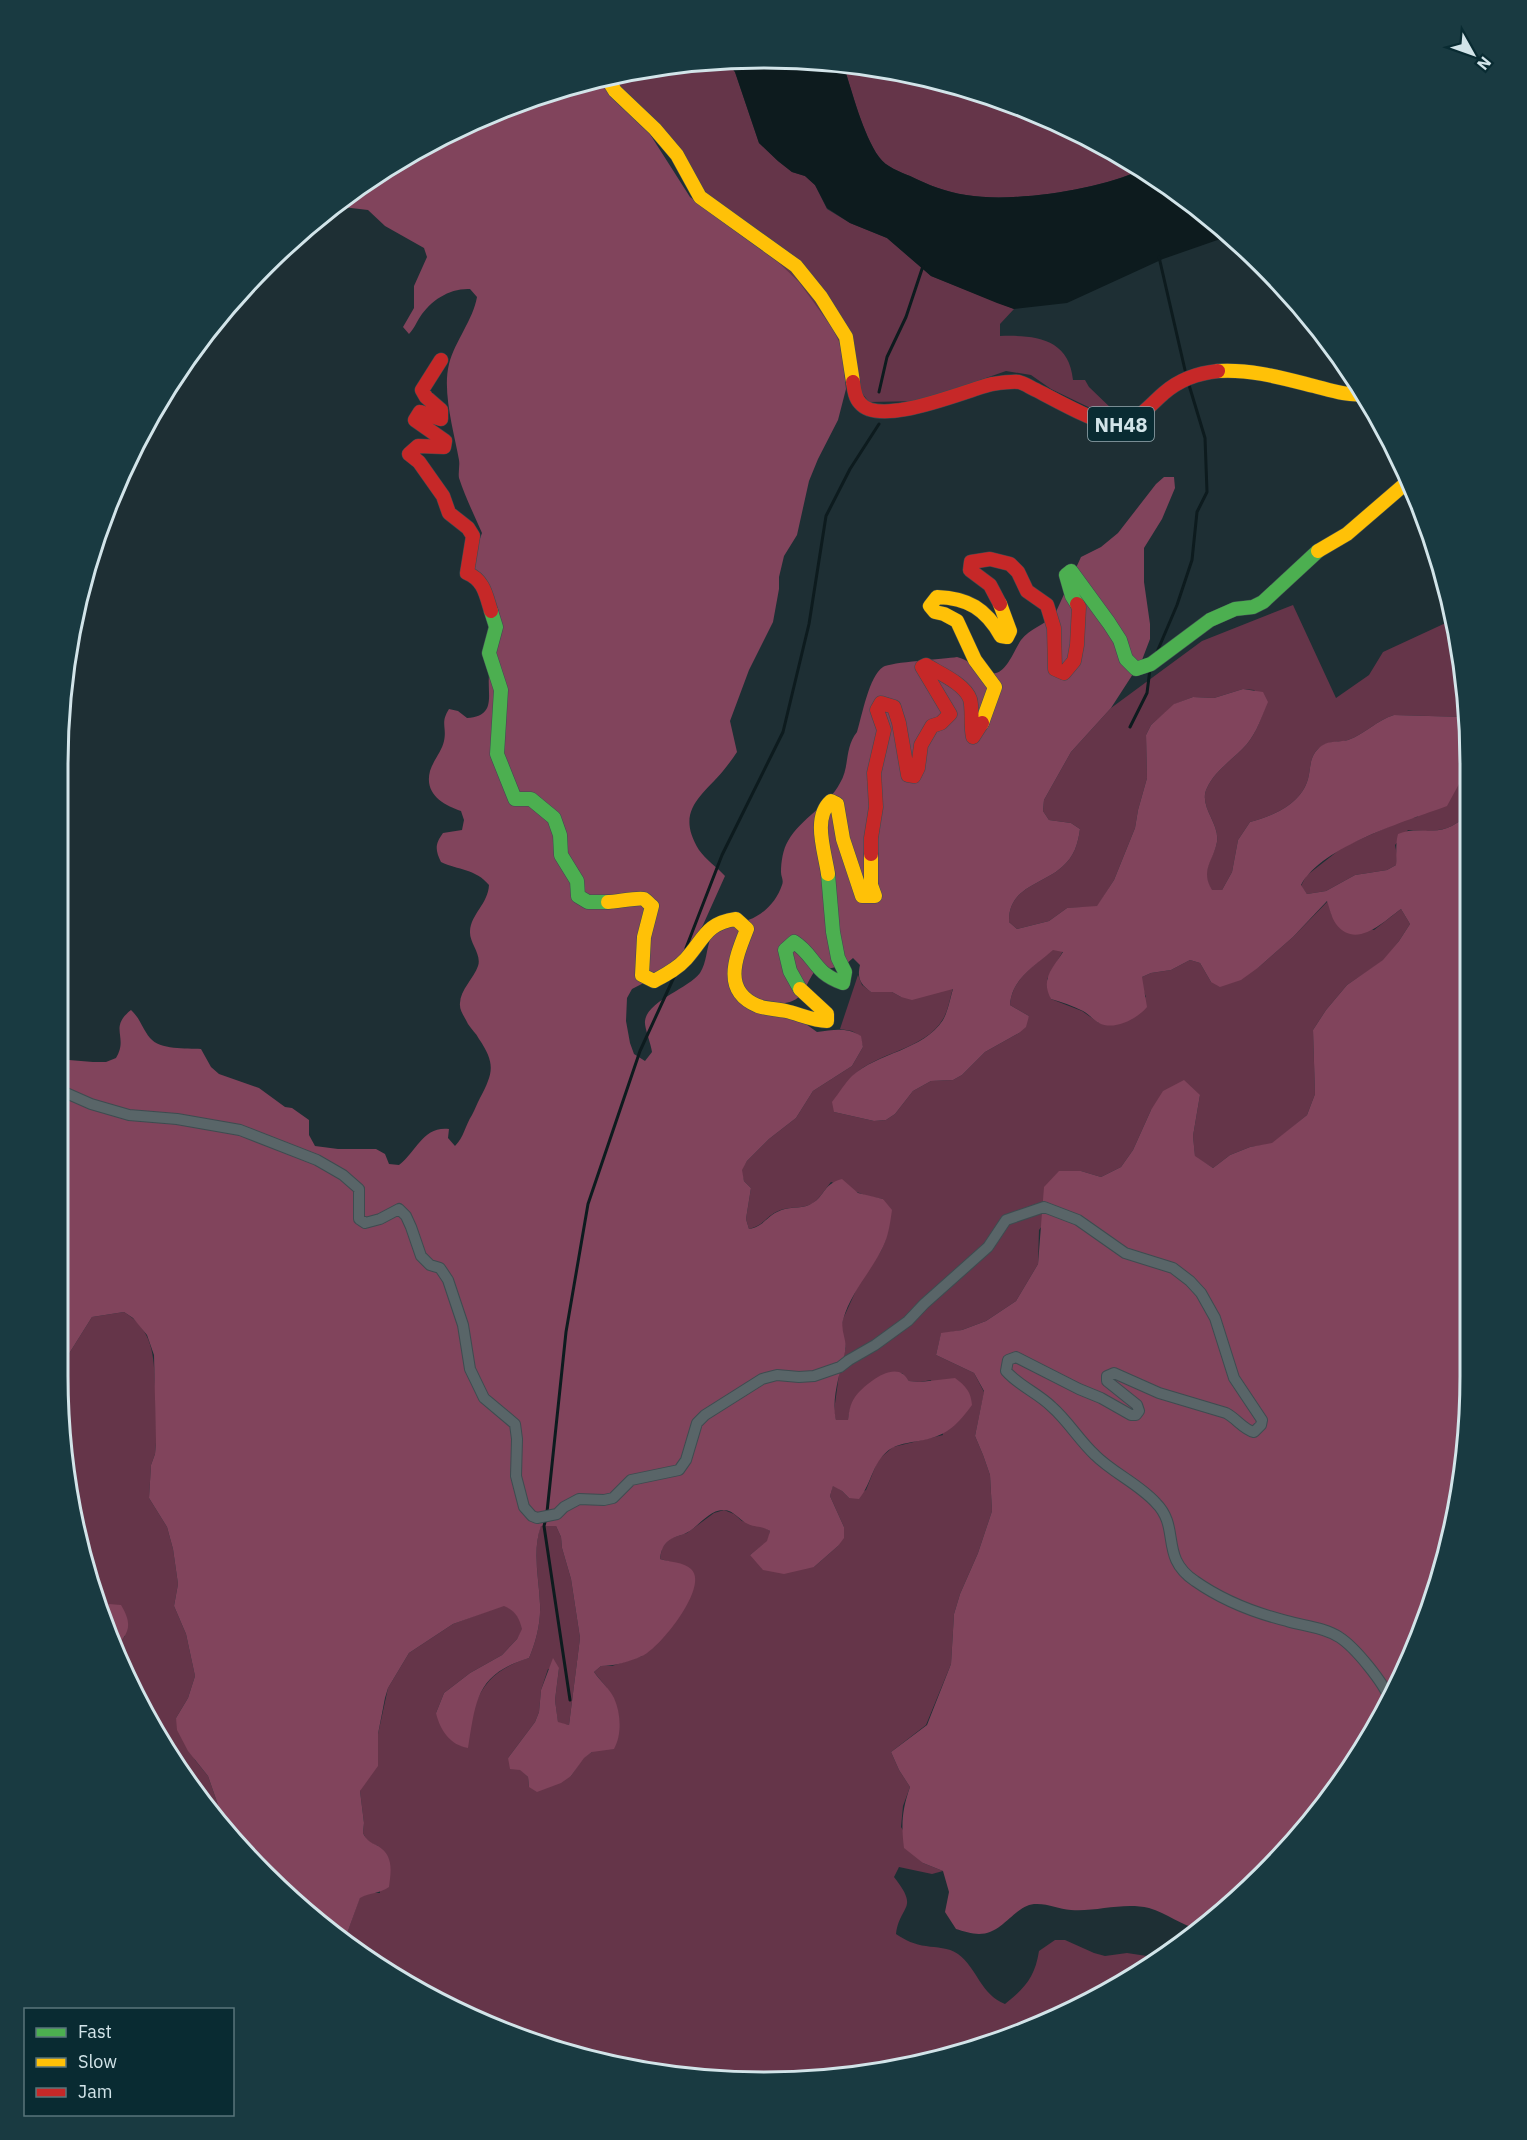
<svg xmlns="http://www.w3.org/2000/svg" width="1527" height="2140" viewBox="0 0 1527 2140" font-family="'IBM Plex Sans',sans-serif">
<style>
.green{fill:#653549}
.forest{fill:#81445c}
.water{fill:#0d1b1e}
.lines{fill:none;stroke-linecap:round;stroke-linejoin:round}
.stream{stroke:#0d1b1e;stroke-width:3}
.street-casing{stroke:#3e4c50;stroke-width:12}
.fast-casing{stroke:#3e4c50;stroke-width:15}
.slow-casing{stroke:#3e4c50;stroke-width:15}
.jam-casing{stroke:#3e4c50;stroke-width:15}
.street{stroke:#596568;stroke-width:10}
.fast{stroke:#4caf50;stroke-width:14}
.slow{stroke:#ffc107;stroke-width:14}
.jam{stroke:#c62828;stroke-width:14}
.labels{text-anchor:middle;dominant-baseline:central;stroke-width:4.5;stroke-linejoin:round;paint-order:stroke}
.shield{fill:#092b32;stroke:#96acb2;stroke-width:1.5}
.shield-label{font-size:20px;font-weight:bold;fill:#d2e4e9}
.rim{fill:none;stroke:#d2e4e9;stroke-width:3}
</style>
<rect width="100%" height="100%" fill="#1e2f34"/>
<path class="green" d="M726,61L735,72L759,143L778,161L792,172L805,176L815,185L827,209L850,223L887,238L931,276L1014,309L1000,324V336C1035,335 1069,338 1073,380H1085L1089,387L1115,412L1111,418L1051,389L1031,375L1006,371L920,401L869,402L612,77L672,63Z
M843,64L947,81L1076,130L1141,170C1098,190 1012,203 966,195C946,192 928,185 910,176C900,172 886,167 879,157C863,135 852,91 843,64Z
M1293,605L1336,698L1369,675L1383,652L1450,621L1464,671V717L1394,715C1377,720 1365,734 1348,740C1337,743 1328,740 1318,749C1309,758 1311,768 1308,779C1301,804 1273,816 1250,822L1238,840L1232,872L1222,890H1211C1200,869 1213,861 1217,842C1220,823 1198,806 1207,788C1215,770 1234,759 1247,744C1257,732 1262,716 1267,702L1254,690L1243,689L1214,698L1193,697L1175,704L1151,725L1146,735L1147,778L1138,810L1135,828L1114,880L1097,907L1067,908L1049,921L1017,929L1009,922C1008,887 1042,885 1062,867C1074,857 1078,844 1080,829L1071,823L1049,820L1043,811L1044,800L1071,752L1111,708L1202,641Z
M1465,773V819C1458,821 1454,826 1447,828C1434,832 1421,831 1408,830L1395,845L1397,855L1396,865L1387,870L1355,875L1326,891L1307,894L1301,886L1306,876L1343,847L1406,819L1417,817Z
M1328,901L1332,916L1374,930L1401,909L1410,924L1399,941L1384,960L1347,985L1326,1010L1313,1030L1315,1094L1307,1115L1272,1144L1250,1147L1230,1155L1213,1168L1195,1157L1193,1136L1200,1095L1151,1110L1133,1150L1121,1167L1101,1177L1081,1171L1039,1230L1038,1264L1016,1301L986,1321L962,1330L941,1334L936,1355L974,1373L984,1392L975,1436L983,1455L990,1475L992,1511L978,1553L960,1594L954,1614L951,1664L926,1725L891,1752L899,1770L910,1787L903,1806L901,1827L923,1863L943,1871L932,1874L899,1867L894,1877C920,1910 900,1904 896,1934C905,1940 915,1945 926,1946C937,1948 948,1947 958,1954C977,1968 981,1995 1005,2004C1025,1988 1035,1977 1039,1951L1055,1940H1065L1094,1953L1105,1956L1127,1953L1160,1958L1117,1988L1034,2029L856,2077H671L537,2046L451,2010L345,1939L360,1897L370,1893H380L378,1846L368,1842L363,1833L364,1823L360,1791L378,1734L388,1688L409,1653L453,1624L504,1605C515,1611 520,1617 523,1629L517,1639L502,1655L470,1673L444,1693L436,1713L475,1705C485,1678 503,1666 529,1658C536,1642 541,1622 540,1604C539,1578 532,1551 541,1525L556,1526L561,1537L562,1548L571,1579L580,1638L569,1725L558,1723L555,1700L559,1668L548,1669L541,1690L539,1712L535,1722L508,1758L528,1777L529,1787L571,1776L583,1758L592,1752L607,1688L594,1672L601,1666H612L642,1656L671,1562L660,1559L662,1548L669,1539L687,1533L714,1513L724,1510L734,1514L742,1521L761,1525L770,1531L768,1541L750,1555L814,1567L838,1546L844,1527L830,1496L833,1485L842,1491L849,1498L866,1490L878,1460L893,1447L943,1435L931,1380L920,1382L909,1381L902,1373C874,1385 853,1385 848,1420L836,1421L834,1411L840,1367L846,1348L841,1329L843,1319L858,1286L881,1251L885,1242L890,1220L883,1199L867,1196L831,1182C825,1189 818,1202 809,1205C799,1209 786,1206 776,1212C765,1218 764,1225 749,1229L746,1219L751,1188L744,1181L741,1170L747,1161L769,1139L796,1118L813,1091L852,1066L863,1047L860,1036L852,1031L840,1029L858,975L862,985L871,992H892L901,997L953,988C950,998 948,1011 943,1019C925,1050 877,1052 854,1075C845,1084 840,1101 834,1112L874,1121L886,1120L895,1114L913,1091L931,1081L953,1080L962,1075L985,1052L1019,1033L1029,1016L1010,1005C1012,978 1035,966 1053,949L1063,951L1047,979L1051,999L1082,1011L1099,1023L1146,997L1142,987V977L1151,973L1171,970L1190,960L1200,963L1211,982L1259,967L1293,937Z
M124,1312C153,1330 154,1355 155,1386C156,1405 156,1424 156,1443L155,1454L151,1465L149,1498L167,1527L173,1549L178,1584L174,1606L186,1634L195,1676L188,1698L176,1718L195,1760L208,1776L225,1825L176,1769L113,1651L125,1636L100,1609L98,1610L81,1560L57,1367L65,1360L92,1317Z"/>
<path class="forest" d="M602,79L646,128L690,197L779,263L799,282L833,329L842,348L846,389L838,420L818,459L809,481L797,535L784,556L779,577V589L773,622L749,670L730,721L737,752C733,758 728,765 723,771C701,797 675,811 699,850C706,860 717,867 725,876L703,925L687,952L661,974L632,989L627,998L626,1021L630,1043L634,1054L645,1061L652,1052C651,1044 644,1027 645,1021C647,1001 688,989 700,973C707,962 706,949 711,937C713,932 718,927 722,922C747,928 774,910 782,885C784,880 781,877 781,872C781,862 783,849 788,841C801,818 828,806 840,783C850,767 844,748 857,732C862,716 869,676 883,667C891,662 944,659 957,657C970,660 985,675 996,673C1007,671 1015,649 1021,640C1030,628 1045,625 1055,614L1081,557L1101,547L1118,533L1156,484L1164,477H1174L1175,488L1162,519L1144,548V582L1150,624V639L1142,660L1111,708L1071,752L1044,800L1043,811L1049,820L1071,823L1080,829C1078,844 1074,857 1062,867C1042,885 1008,887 1009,922L1017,929L1049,921L1067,908L1097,906L1114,880L1135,828L1138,810L1147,778L1146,735L1151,725L1174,704L1193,697L1214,698L1243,689L1263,692L1268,702C1262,716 1257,732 1247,744C1234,759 1215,770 1207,788C1198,806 1220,823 1217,842C1213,862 1200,870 1212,890H1222L1232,872L1238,840L1250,822C1273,816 1301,804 1308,779C1311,768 1309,758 1318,749C1328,739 1337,743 1348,740C1365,734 1377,720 1394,715L1464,717L1465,773L1447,806C1407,821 1322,846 1301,885L1307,894L1326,891L1355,875L1387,870L1396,865C1397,854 1395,845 1398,834C1414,827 1430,834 1447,828C1454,826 1458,821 1465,819L1469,1422L1446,1559L1397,1689L1324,1807L1229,1908L1200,1929C1181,1926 1167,1913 1149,1908C1122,1902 1097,1912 1071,1910C1058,1909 1048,1903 1034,1904C1014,1906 1003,1934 979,1934C972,1934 963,1931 956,1929L945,1912L949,1892L943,1871L923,1863L904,1848C901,1824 902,1810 910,1787L899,1770L891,1752L927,1725L951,1664L954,1614L960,1594L978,1553L992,1511L990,1475L983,1455L975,1436L984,1391L974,1373L936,1355L941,1333L962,1330L986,1321L1016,1301L1038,1264L1044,1187L1059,1171H1081L1101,1177L1121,1167L1133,1150L1151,1110L1163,1091L1184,1080L1200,1095L1193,1136L1195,1156L1213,1168L1230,1155L1250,1147L1272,1143L1307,1115L1315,1094L1313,1030L1326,1010L1347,985L1383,960L1399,941L1410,924L1401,909C1383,922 1356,950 1336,924C1331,917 1330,909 1327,901L1293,937L1259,967L1241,980L1220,987L1211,982L1200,963L1190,960L1171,970L1151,973L1142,977L1147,1007C1137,1019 1114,1031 1099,1023C1093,1020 1089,1014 1083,1011C1073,1006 1062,1002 1051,999C1040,979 1053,968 1063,952L1053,950C1035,966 1012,978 1010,1005L1029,1016L1026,1027L1019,1033L985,1052L962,1075L953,1080L931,1081L913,1091L895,1114L886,1120L874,1121L834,1112L832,1102C839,1093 845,1083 852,1076C877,1053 924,1050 943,1020C948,1011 950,999 953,989L912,1000L901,997L892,992H871C860,984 857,978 860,965L853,958L845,965L814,972C802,991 804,1002 778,1004L817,1032C834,1030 846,1027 861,1036L863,1047L852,1066L813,1091L796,1118L769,1139L747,1161L742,1170L744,1181L751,1188L746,1219L749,1229C764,1226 765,1218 777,1212C787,1206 800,1209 809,1205C825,1198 822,1184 842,1179L858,1193L883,1199L892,1210C890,1224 888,1239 881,1251C869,1274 850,1294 843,1320C840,1331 848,1341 845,1352C840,1373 831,1399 836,1420H848C849,1412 850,1404 855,1397C863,1386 889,1364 903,1374C906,1376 907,1379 909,1381L920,1382L955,1378C966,1386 971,1392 972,1405C958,1424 948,1435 924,1440C914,1442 901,1443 892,1448C872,1460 873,1482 859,1499L849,1498L842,1491L833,1486L830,1496L844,1527V1538L838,1546L814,1567L784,1574L763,1570L750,1555L767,1541L770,1531C760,1525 757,1528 748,1524C740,1521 734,1510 724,1510C710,1509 699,1526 688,1532C682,1536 673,1536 667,1542C662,1547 661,1552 660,1559C669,1562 684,1562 691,1569C710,1586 659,1649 642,1656C629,1662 614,1666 601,1666L594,1672C600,1681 610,1689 614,1698C621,1713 622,1735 614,1749L592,1752L584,1758L571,1776L561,1783L537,1792L529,1787L528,1777L520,1770L510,1769L508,1758L535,1722L539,1712L541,1690L553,1658L559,1668L555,1700L558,1722L569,1725L580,1638L571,1579L562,1548L561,1537L556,1526H541C532,1551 539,1578 540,1604C541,1622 536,1642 529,1658C476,1674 476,1700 468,1748C450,1745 440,1730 436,1713L444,1693L470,1673L502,1655L517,1639L522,1629C519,1617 515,1611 504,1606L453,1624L409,1653L388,1688L385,1698L378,1734V1766L360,1791L364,1823L363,1833C367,1841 370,1842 378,1846C394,1856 391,1871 389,1887C379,1894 371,1892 360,1898L345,1939L297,1907L225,1825L208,1776L188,1751L177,1730L176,1718L188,1698L195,1676L186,1634L174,1606L178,1584L173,1549L167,1527L149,1498L151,1465L155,1454L156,1443L154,1355L147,1335L133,1318L124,1312L92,1317L65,1360L57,1367V1059L93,1062H106L116,1058C129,1037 108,1028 131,1010C140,1018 142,1028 150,1038C160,1050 186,1048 201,1049L211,1067L219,1074L259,1088L285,1107L292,1108L309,1120V1135L315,1146L338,1149H376L385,1154L389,1164L399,1165C417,1151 423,1126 449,1129L448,1138L455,1146C464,1137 465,1126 472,1115C475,1109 477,1104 480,1098C493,1073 496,1064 479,1039C476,1033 471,1029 468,1024C465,1017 459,1011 460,1003C460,990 474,978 478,966C482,954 469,943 470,931C471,914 488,904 489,885C476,869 458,870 441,862C435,850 435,844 443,833L462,830L464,820L461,811C443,805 424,794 430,771C433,761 442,751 444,741C447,727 440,723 449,709L458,711L467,718C497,716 487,695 489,675C490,662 494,651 499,639L471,563L482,533C474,515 465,496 459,478C458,472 460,466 459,460C454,432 442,392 449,364C455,341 473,320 477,297L470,289C450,288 431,300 420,317C416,323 414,329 409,334L403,327L414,308V286L427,257L424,248L385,226L368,210L334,206L411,151L537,94Z
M109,1604L121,1605C134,1627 128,1633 113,1651L98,1610Z"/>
<path class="water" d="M810,59L843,64C852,91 863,135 879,157C886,167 900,172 910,176C928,185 946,192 966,195C1012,203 1098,190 1141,170L1194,203L1229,236L1163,259L1067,303L1014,309L997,303L931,276L887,238L850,223L827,208L815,185L805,176L792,172L778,161L759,143L735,72L726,61Z"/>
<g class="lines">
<path class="stream" d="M1159,257L1185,370
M879,392L887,357L906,317L923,266
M1157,652L1177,605L1192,560L1197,512L1207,492L1205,438L1189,385
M1130,727L1147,693L1150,669
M686,948L722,855L783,732L809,624L826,516L850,469L879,424
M547,1512L566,1332L588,1204L640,1051L674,977
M546,1518L544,1526L570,1700"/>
<g class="street-casing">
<path id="street" d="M57,1089L91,1104L129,1115L177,1119L240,1130L317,1160L343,1175L359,1189V1219L365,1223L380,1219L399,1209L406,1216L411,1227L421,1256L430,1265L440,1268L448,1280L463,1325L470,1369L484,1398L515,1424L517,1439L516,1476L524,1507L532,1516L537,1518L557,1514L564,1507L579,1499L604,1500L613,1498L631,1480L679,1470L686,1460L697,1423L705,1415L762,1379L777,1375L799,1377L814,1376L840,1367L849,1360L875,1345L908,1321L924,1304L988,1247L1006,1220L1044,1207L1078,1220L1125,1253L1173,1268L1190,1281L1201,1293L1215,1318L1234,1378L1262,1420L1261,1425L1254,1432C1244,1430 1236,1418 1226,1413L1159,1393L1114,1373L1107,1376V1381L1137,1405L1139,1411L1136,1415H1131L1101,1398L1079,1389L1016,1357L1008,1360L1006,1371C1019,1386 1038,1393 1052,1407C1068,1421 1079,1440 1095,1455C1113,1473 1139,1484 1156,1503C1181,1528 1159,1557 1195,1581C1222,1600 1255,1613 1287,1621C1303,1626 1324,1627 1339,1637C1355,1647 1384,1683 1390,1700"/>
</g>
<g class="fast-casing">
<path id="fast" d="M1077,604L1072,596L1066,575L1071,571L1109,623L1120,640L1126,659L1136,669L1151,664L1210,620L1235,609L1253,607L1263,602L1318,551
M491,611L496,627L489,653L501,690L497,754L515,799H531L554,818L560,835L561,855L577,881L578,896L588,902H608
M800,989L790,971L785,950L794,942C815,955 813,973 843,983L845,972L838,958L833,932L828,874"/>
</g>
<g class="slow-casing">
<path id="slow" d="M607,78L615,91L655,129L677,155L700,197L796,266L821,297L846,337L853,382
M1218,371C1251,369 1282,378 1314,386C1330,390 1347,396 1364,394
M1318,551L1347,534L1405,484L1411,482
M982,723L995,687L975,660L957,621L944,614L935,612L930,606L937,597C968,598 986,609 1001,636L1007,637L1010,631L1000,604
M828,874C825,852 812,818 831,801L837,804L843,839L862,896H875L871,885V854
M608,902C616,902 639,897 644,899C647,901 649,904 652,906L644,937L642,975L654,981C665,975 677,969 686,959C704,939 706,923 736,919L747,929C736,957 721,991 758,1006C767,1009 777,1009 786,1011C799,1014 814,1021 827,1021V1014L800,989"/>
</g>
<g class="jam-casing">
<path id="jam" d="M441,360L422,390L426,397L441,410V419L420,412L415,420L445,441L444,447L418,446L409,454L419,462L443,496L449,513L468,528L473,536L467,573C484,580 486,595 491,611
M853,382C854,389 855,398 860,403C880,428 966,390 992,384C999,383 1012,381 1019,382C1024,383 1031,388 1036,390C1052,398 1104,428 1120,425C1138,421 1150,405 1164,393C1179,380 1198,373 1218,371
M1000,604L990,585L970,570L971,562L990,559L1010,564L1018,572L1027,591L1047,605L1054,628L1055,669L1064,673L1074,661L1077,645L1079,607L1077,604
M871,854V838L876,807L874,773L884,730L877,710L881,703L894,707L899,723L908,775L914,776L918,768L921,745L932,726L941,723L950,714L922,667L926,665C939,673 965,684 970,699C973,709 970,725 973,737L982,723"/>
</g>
<use href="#street" class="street"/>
<use href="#fast" class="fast"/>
<use href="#slow" class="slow"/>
<use href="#jam" class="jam"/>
</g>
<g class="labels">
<rect class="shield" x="1088" y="407" width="66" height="34" rx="4.5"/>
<g class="shield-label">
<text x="1121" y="424">NH48</text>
</g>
</g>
<path d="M0 0H1527V2140H0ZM764 68H764A696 696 0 0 1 1460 764V1376A696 696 0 0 1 764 2072H764A696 696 0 0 1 68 1376V764A696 696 0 0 1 764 68Z" fill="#193a41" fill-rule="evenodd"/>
<path class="rim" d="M764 68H764A696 696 0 0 1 1460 764V1376A696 696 0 0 1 764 2072H764A696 696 0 0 1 68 1376V764A696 696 0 0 1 764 68Z"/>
<rect x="24" y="2008" width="210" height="108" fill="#092b32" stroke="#59757b" stroke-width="1.5"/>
<rect x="36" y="2028" width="30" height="9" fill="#4caf50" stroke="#59757b" stroke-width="1.5"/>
<text x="78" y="2038" font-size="18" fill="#d2e4e9">Fast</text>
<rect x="36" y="2058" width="30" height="9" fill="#ffc107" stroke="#59757b" stroke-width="1.5"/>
<text x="78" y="2068" font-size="18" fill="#d2e4e9">Slow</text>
<rect x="36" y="2088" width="30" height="9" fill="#c62828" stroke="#59757b" stroke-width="1.5"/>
<text x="78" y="2098" font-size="18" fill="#d2e4e9">Jam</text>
<g transform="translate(1473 54) rotate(130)" stroke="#092b32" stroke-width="4.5" paint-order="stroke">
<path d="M0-4.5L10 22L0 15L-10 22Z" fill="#d2e4e9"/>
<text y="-9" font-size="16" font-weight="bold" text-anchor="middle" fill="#d2e4e9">N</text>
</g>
</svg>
